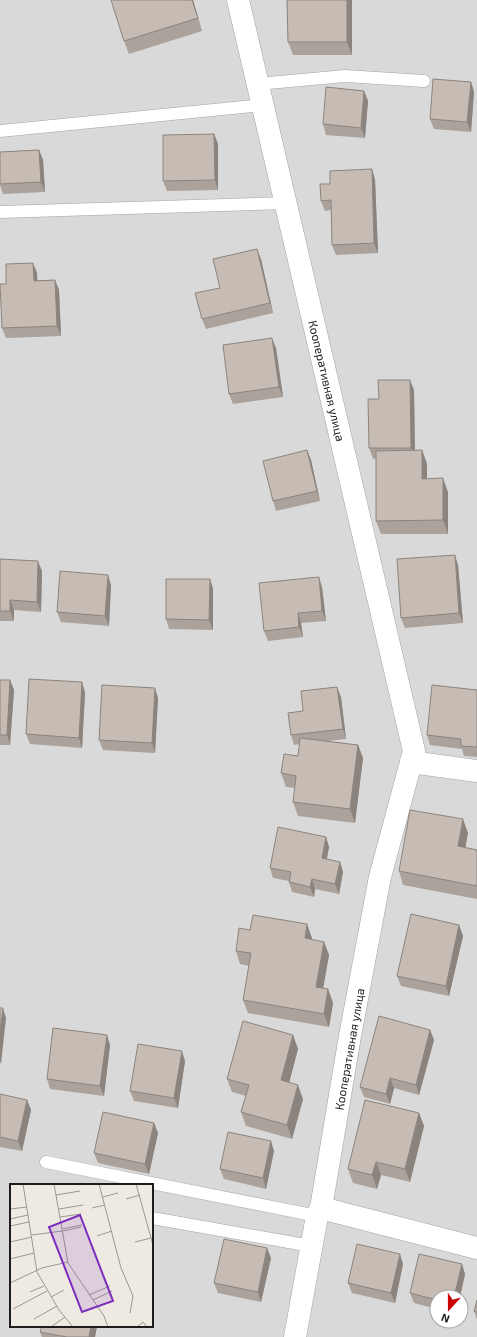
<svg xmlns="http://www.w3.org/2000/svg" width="477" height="1337" viewBox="0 0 477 1337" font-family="'Exo 2',sans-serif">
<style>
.residential{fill:#dad9d9;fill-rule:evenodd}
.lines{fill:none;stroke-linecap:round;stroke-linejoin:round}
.service-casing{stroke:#a3a3a3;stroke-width:13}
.minor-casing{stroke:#a3a3a3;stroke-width:23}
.service{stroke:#fff;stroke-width:12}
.minor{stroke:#fff;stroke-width:22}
.wall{fill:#aaa29b}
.shaded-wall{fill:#8b847e}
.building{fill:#c6bcb4;stroke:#8b847e}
.labels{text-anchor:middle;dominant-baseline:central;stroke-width:3.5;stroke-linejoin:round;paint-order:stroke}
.street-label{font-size:12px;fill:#1c1c1c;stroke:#fff}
.inset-road{fill:none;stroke:#9a9892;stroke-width:1}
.view{fill:#7b2cbf;fill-opacity:0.15;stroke:#7b2cbf;stroke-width:2}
.inset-edge{fill:none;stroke:#1c1c1c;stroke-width:2}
</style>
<rect width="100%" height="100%" fill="#eeeae1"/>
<path class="residential" d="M0,0H477V1337H0ZM11,1185H152V1326H11ZM437,1297H461V1321H437Z"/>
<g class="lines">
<g class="service-casing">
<path id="service" d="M257,84L345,76L424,81
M0,131L263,105
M0,212L285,203
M46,1162L317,1216
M152,1218L311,1246"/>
</g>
<g class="minor-casing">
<g id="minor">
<path id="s1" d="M238,0L414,751L380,877L350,1036L321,1208L317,1216L295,1337"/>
<path d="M411,762L477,771"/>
<path d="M321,1208L477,1248"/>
</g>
</g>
<use href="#service" class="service"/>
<use href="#minor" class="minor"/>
</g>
<path class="wall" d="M193,0L202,31L129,54L124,41Z
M287,0H352V55H293L288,42Z
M471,82L474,92L471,132L434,129L430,119Z
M364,91L368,101L365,138L326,135L323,124Z
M214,134L218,144V190L167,191L163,181Z
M39,150L43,160L45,192L3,194L0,185V152Z
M375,179L378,253L336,255L332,245L331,210L325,211L321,201L330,184Z
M261,259L273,313L206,329L202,319L220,288Z
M33,263L37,273V280H55L59,290L61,336L6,338L2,328L6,284Z
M276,348L283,397L233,404L229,394Z
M414,390L415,450H422L427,464V479L448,492V534H381L376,521V458L373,459L369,448L379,399Z
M307,450L311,460L320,501L276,511L273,501Z
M0,559L42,571L41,612L14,610V621H0Z
M458,565L463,623L405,628L401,618Z
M210,579L213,589V630L169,629L166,619Z
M111,585L109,626L61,622L57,612Z
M322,587L326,621L301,623L303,637L268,641L264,631Z
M0,680H10L14,690L10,745H0Z
M82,682L85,693L82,748L30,744L26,734Z
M477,690V757L464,756L462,749L430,745L427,735Z
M341,697L346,739L328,741L358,745L363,758L355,823L298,816L293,802L295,788L286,787L281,773L298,756L300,744L294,745L291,735L303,711Z
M158,698L155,753L103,750L99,740Z
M468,833L465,848L477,850V899L403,885L399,871Z
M326,837L329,847L327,859L340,862L343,872L339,894L315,889L314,897L292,892L289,882V881L273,878L270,868Z
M459,925L463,936L449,996L401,986L397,976Z
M312,938V940L324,942L329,955L323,988L328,989L333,1003L329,1027L248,1013L243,1000L249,966L240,964L236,951Z
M430,1030L434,1040L419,1095L394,1088L390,1104L364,1097L360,1087Z
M293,1035L298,1049L289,1083L303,1099L292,1139L246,1126L241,1112L246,1096L232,1092L227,1079Z
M110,1045L104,1096L50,1089L47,1079Z
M185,1061L178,1108L134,1101L130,1091Z
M0,1094L27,1100L31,1110L22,1151L0,1147Z
M419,1113L424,1126L410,1182L381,1175L377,1189L353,1183L348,1169Z
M154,1123L158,1133L149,1174L98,1163L94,1153Z
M274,1151L266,1189L224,1179L220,1169Z
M271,1258L261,1302L218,1293L214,1283Z
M403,1264L395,1303L352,1293L348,1283Z
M465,1274L460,1297H437V1309L414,1303L410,1293Z
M477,1300V1320L474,1311Z
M42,1326H97L95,1337H42L40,1332Z"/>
<path class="shaded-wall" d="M192,0H193L202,31L198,18Z
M347,0H352V55L347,42Z
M471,82L474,92L471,132L467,122Z
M364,91L368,101L365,138L361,128Z
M214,134L218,144V190L215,180Z
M39,150L43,160L45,192L41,182Z
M372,169L375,179L378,253L374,243Z
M257,249L261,259L273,313L270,303Z
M33,263L37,273L38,291L34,281Z
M55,280L59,290L61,336L57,326Z
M272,338L276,348L283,397L279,387Z
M410,380L414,390L415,458L411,448Z
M307,450L311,460L320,501L317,491Z
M422,450L427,464V492L422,479Z
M443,478L448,492V534L443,520Z
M455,555L458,565L463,623L459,613Z
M38,561L42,571L41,612L37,602Z
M108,575L111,585L109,626L105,616Z
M319,577L322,587L326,621L322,611Z
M210,579L213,589V630L209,620Z
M10,600L14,610V621L10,611Z
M298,613L301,623L303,637L299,627Z
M10,680L14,690L10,745L7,735Z
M82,682L85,693L82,748L79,738Z
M337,687L341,697L346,739L343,729Z
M155,688L158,698L155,753L152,743Z
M358,745L363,758L355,823L350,809Z
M463,819L468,833L463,860L458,846Z
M326,837L329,847L325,868L322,858Z
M340,862L343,872L339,894L335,884Z
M312,879L315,889L314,897L310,887Z
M307,924L312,938L310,952L305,938Z
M459,925L463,936L449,996L446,986Z
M324,942L329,955L321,1001L316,987Z
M328,989L333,1003L329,1027L324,1014Z
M3,1008L6,1018L1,1064L0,1061V1032Z
M430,1030L434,1040L419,1095L416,1085Z
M107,1035L110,1045L104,1096L100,1086Z
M293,1035L298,1049L286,1094L281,1080Z
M182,1051L185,1061L178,1108L174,1098Z
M390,1078L394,1088L390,1104L386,1094Z
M298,1085L303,1099L292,1139L287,1125Z
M27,1100L31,1110L22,1151L18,1141Z
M419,1113L424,1126L410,1182L405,1169Z
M154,1123L158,1133L149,1174L145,1164Z
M271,1141L274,1151L266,1189L263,1178Z
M376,1162L381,1175L377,1189L372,1175Z
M267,1248L271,1258L261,1302L258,1292Z
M400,1254L403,1264L395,1303L391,1293Z
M462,1264L465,1274L460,1297H454Z
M91,1326H97L95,1337H89Z"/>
<path class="building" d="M111,0H192L198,18L124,41Z
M287,0H347V42H288Z
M433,79L471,82L467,122L430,119Z
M326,87L364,91L361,128L323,124Z
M214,134L215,180L163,181V135Z
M39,150L41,182L0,184V152Z
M372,169L374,243L332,245L331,200L321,201L320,184H330V171Z
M257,249L270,303L202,319L195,293L220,288L213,259Z
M33,263L34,281L55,280L57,326L2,328L0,284H6V264Z
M272,338L279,387L229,394L223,345Z
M378,380H410L411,448H369L368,399H379Z
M307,450L317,491L273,501L263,461Z
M422,450V479L443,478V520L376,521V451Z
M455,555L459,613L401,618L397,559Z
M0,559L38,561L37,602L10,600V611H0Z
M60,571L108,575L105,616L57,612Z
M319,577L322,611L298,613L299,627L264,631L259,583Z
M166,579H210L209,620L166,619Z
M29,679L82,682L79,738L26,734Z
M0,680H10L7,735H0Z
M102,685L155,688L152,743L99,740Z
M432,685L477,690V747L461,746V739L427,735Z
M337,687L343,729L291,735L288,713L303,711L301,691Z
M300,738L358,745L350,809L293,802L296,776L281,773L284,754L298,756Z
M410,810L463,819L458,846L477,850V886L399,871Z
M278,827L326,837L322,858L340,862L335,884L312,879L310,887L289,882L291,872L270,868Z
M411,914L459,925L446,986L397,976Z
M253,915L307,924L305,938L324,942L316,987L328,989L324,1014L243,1000L251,953L236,951L239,928L250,930Z
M0,1008H3L0,1032Z
M379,1016L430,1030L416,1085L390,1078L386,1094L360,1087Z
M243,1021L293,1035L281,1080L298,1085L287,1125L241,1112L249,1085L227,1079Z
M53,1028L107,1035L100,1086L47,1079Z
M138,1044L182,1051L174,1098L130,1091Z
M0,1094L27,1100L18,1141L0,1137Z
M365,1100L419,1113L405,1169L376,1162L372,1175L348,1169Z
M103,1112L154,1123L145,1164L94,1153Z
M228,1132L271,1141L263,1178L220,1169Z
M224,1239L267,1248L258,1292L214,1283Z
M357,1244L400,1254L391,1293L348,1283Z
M419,1254L462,1264L454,1297H437V1300L410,1293Z
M477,1300V1312L474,1311Z
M42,1326H91L89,1337H67L40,1332Z"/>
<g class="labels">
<g class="street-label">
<text stroke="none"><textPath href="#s1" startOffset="391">Кооперативная улица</textPath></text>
<text transform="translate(349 1049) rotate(-80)">Кооперативная улица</text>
</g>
</g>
<g transform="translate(10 1184)">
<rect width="143" height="143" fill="#eeeae1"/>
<path class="inset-road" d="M13,0L27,88L49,126L63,143M44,0L58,79L94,132L98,143M89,0L111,84L123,112L120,129M126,0L143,61M46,11L70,7M93,13L108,9M116,15L130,11M82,24L95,21M0,25L17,23M49,25L73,21M50,33L71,30M0,35L18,31M0,42L19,38M52,45L72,41M53,47L71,43M22,51L52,47M87,52L102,47M0,58L22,53M125,58L141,54M0,75L24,69M0,99L32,84L58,78M20,108L34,102M79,111L100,102M41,113L54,106M83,116L102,107M3,125L37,107M24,135L47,122M41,143L55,133M127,143L133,138L137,143"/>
<path class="view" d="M70,31L103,117L72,128L39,43Z"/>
<rect width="143" height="143" class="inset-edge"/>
</g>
<g transform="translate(449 1309) rotate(201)"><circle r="19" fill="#ffffff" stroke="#a4a4a4"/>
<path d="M0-3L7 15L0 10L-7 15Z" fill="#c80000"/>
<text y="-6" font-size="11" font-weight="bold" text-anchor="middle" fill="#1c1c1c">N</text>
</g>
</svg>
